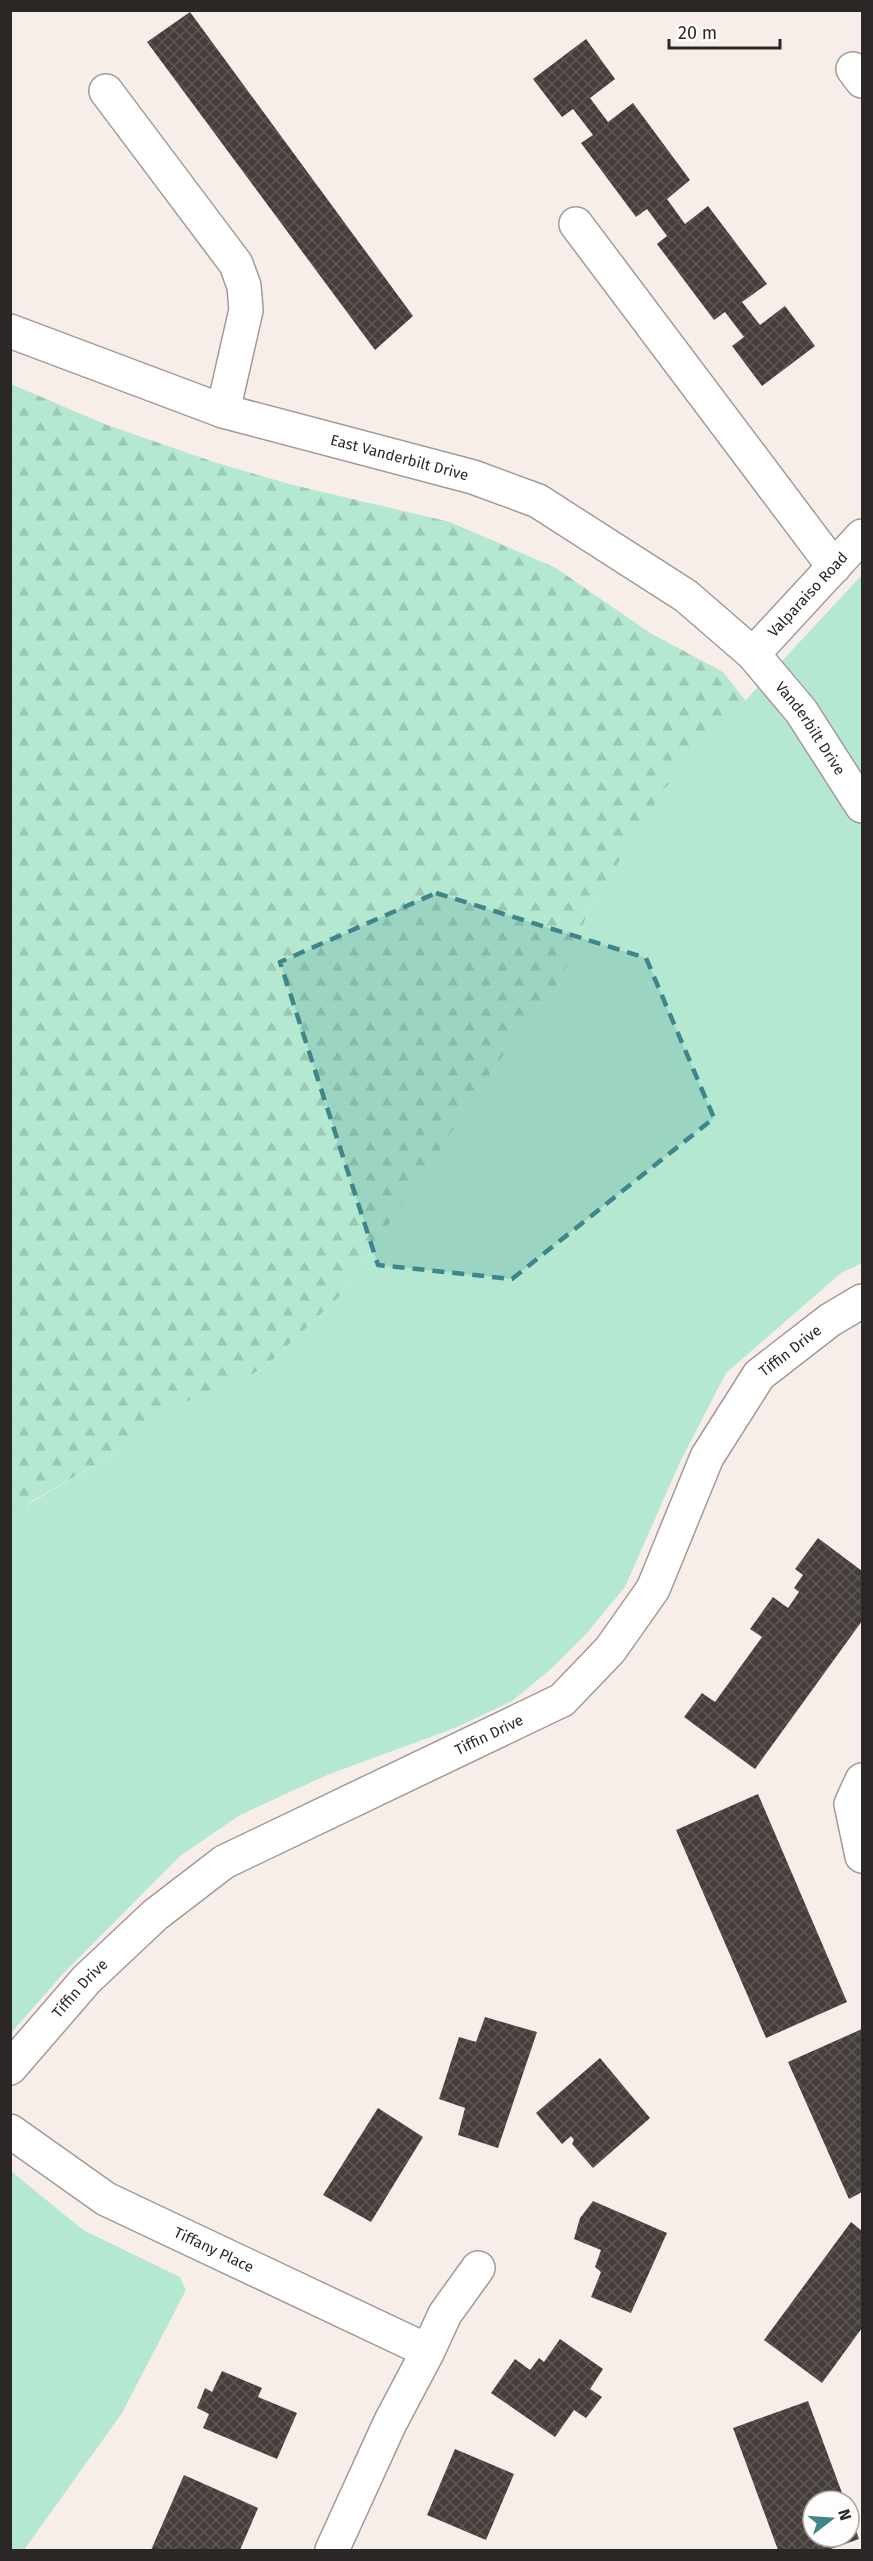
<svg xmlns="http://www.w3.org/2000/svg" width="873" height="2561" viewBox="0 0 873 2561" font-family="'Fira Sans',sans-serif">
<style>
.green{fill:#b5e8d0}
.forest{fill:url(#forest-firs)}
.building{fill:url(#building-cross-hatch)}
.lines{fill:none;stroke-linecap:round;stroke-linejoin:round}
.minor-casing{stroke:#a39a97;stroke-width:36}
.minor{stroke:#fff;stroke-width:33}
.marked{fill:#3e868a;fill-opacity:0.2;stroke:#3e868a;stroke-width:4.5;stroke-dasharray:12 8;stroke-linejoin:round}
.labels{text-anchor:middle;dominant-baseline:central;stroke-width:6;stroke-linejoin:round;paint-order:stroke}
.street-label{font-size:15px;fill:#2b2726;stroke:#fffdfc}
</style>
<defs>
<pattern id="forest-firs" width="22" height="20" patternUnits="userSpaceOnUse" patternTransform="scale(1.5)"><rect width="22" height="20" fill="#b5e8d0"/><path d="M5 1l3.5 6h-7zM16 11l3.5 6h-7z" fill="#9cc7b2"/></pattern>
<pattern id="building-cross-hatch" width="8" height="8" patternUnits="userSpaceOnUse" patternTransform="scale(1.5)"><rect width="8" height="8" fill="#463e3b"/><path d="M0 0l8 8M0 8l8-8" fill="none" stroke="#5e5855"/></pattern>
</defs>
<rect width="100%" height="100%" fill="#f7eeea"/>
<path class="green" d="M862,575V1263L841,1273L726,1373L680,1462L625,1587L587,1633L551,1669L512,1701L455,1728L327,1775L240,1815L180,1856L61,1976L11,2033L10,1540L30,1503L115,1454L150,1417L263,1369L343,1293L512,1042L554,998L589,910L664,788Z
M11,2171L83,2230L180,2277L186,2290L122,2413L24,2550H10Z"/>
<path class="forest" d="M11,384L107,425L217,463L293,485L450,522L556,568L650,633L723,672L746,701L664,789L589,910L554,998L512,1042L343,1293L263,1369L151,1417L115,1454L30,1502L11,1540Z"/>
<path class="building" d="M190,12L413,316L375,350L147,42Z
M586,39L615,79L590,98L608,122L633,103L690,180L667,199L685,224L708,206L767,284L742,302L760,325L785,306L815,346L762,386L732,346L744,337L725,312L714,320L657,244L667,236L647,209L636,217L581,143L593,135L573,109L562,117L533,79Z
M818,1538L862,1571V1621L755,1769L684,1717L702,1693L715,1702L762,1637L750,1629L773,1597L788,1608L799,1592L794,1588L803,1575L795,1569Z
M758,1794L847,2002L766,2038L676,1830Z
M485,2017L537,2032L498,2148L458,2135L465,2108L439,2099L459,2037L476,2042Z
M862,2029V2192L849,2199L788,2062Z
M600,2058L650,2118L593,2168L572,2144L574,2140L571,2136L562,2144L536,2113Z
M378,2108L423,2137L371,2222L323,2195Z
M593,2201L667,2233L631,2313L591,2297L601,2272L595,2267L601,2250L574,2239L580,2218Z
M851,2222L862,2231V2328L822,2383L764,2340Z
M560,2339L603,2369L590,2389L602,2397L586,2418L574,2410L555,2437L491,2393L515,2359L530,2370L539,2358L544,2362Z
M222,2371L262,2388L258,2397L297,2413L277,2459L203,2428L209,2414L197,2408L205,2388L212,2392Z
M808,2401L845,2501H813V2537H849V2512L859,2539L828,2550H778L733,2428Z
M455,2449L514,2474L486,2540L427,2515Z
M184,2475L258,2508L240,2550H151Z"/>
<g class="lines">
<g class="minor-casing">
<g id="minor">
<path d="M853,69L862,81"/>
<path d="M106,91L236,264L244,286L246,310L223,411"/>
<path d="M576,224L834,567"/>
<path id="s1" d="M10,331L223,411L473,477L538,501L686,596L753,654L801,711L862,806"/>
<path id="s2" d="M753,654L862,536"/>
<path d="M862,1780L851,1804L862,1856"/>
<path id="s3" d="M10,2068L86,1980L155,1915L224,1862L562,1700L610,1650L653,1589L707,1457L759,1375L830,1320L862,1301"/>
<path id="s4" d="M10,2131L106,2199L428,2351"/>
<path d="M332,2550L390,2423L428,2351L445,2314L478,2268"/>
</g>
</g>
<use href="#minor" class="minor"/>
</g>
<path class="marked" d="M436,893L646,958L714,1118L512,1279L378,1265L280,962Z"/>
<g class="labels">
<g class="street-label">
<text stroke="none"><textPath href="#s1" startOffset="410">East Vanderbilt Drive</textPath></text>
<text stroke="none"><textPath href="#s2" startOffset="81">Valparaiso Road</textPath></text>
<text stroke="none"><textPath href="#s1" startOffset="914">Vanderbilt Drive</textPath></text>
<text stroke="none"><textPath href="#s3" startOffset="1096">Tiffin Drive</textPath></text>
<text stroke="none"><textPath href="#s3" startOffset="592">Tiffin Drive</textPath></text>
<text stroke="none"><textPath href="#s3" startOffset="106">Tiffin Drive</textPath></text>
<text stroke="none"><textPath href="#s4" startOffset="237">Tiffany Place</textPath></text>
</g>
</g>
<rect width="873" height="2561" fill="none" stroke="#2b2726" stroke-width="24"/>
<g transform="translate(831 2519) rotate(73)"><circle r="28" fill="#fffdfc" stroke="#aaa7a6" stroke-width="1.5"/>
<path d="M0-4.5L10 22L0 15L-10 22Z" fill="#3e868a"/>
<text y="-9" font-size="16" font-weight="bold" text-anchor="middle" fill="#2b2726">N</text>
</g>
<path d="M669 39v9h111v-9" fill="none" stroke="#2b2726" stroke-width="3"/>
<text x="678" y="39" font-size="18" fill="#2b2726" stroke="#fffdfc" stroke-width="4.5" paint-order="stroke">20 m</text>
</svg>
